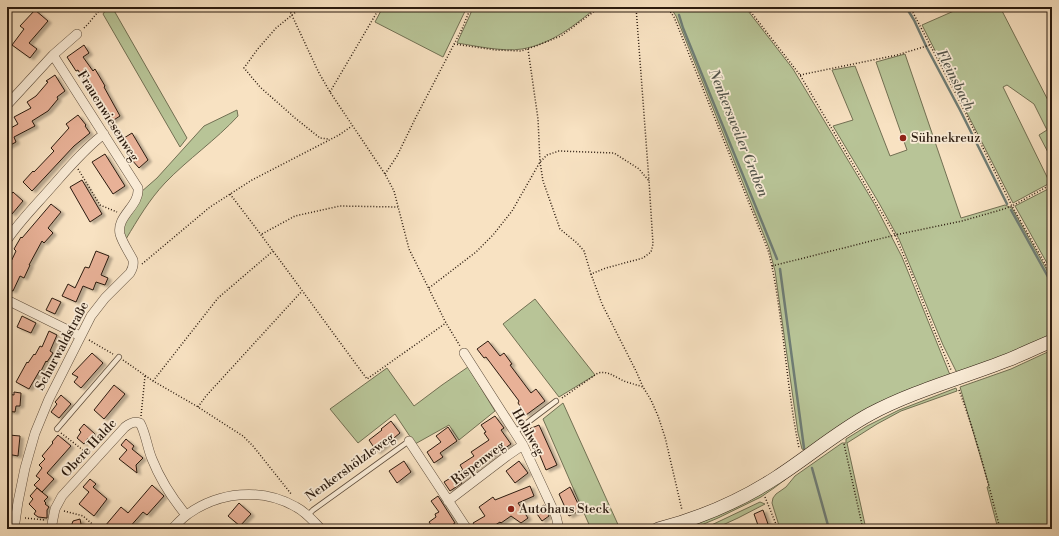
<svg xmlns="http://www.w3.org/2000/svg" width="1059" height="536" viewBox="0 0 1059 536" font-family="'Libre Bodoni',serif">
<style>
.green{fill:#b8c497;stroke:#727053}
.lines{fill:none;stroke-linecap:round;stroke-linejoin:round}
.stream{stroke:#6f7c74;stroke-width:2.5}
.building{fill:#e8b197;stroke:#2b1b0f;filter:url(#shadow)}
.lane-casing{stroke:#5e4d3c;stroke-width:6}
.street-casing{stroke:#5e4d3c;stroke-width:10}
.secondary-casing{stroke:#2b1b0f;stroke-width:14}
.path{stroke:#2b1b0f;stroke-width:1.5;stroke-dasharray:1 2;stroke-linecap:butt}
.lane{stroke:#faecd7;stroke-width:4.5}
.street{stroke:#faecd7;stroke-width:9}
.secondary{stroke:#faecd7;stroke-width:13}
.poi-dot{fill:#8f2418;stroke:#faecd7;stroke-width:1.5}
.labels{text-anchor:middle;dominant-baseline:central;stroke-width:3.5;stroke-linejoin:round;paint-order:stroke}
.street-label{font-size:13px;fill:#2b1b0f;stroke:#faecd7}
.poi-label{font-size:13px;fill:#2b1b0f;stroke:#faecd7;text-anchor:start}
.water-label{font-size:14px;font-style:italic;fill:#53544a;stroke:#faecd7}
</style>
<defs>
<filter id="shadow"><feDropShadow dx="3.5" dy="2" stdDeviation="1" flood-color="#0004"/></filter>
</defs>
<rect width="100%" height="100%" fill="#f8e2c2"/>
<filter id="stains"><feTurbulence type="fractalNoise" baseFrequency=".005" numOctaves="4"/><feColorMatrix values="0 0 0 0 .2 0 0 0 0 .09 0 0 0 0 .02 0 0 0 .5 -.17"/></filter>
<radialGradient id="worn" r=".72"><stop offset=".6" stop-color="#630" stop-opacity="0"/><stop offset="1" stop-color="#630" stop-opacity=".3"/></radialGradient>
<path class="green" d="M108,7H112L187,138L180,147L103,14Z
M383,7H467L443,57L375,22Z
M473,7H597C575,25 552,44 522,49C503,52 476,46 457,43L470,15Z
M670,7H745L793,69L875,205L902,257L950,375L807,451L802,449L798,433L775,271L769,248L676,16Z
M963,7H1000L1052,108V160L1039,135L1047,130L1034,104L1007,85L1003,87L1050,183L1013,203L922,25Z
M905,54L961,218L1005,205L1012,208L1052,279V337L960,373L956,371L943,345L899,239L879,203L833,126L853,120L832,70L855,66L890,156L907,150L876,62Z
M237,110L238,116C216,140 188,159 165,183C149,200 138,219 126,239L123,234L124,222L141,192L157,178L204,126Z
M1052,187V272L1015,206Z
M535,299L595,375L559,397L503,324Z
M1052,350V529H998L987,487L989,486L960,387L1011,369Z
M468,367L495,411L459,440L449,425L415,444L395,414L358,443L330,409L387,368L414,406L442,385Z
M956,388L957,391L901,411L877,424L847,443L866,529H780L772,503L773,498L776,494L786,487L795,476L842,443H846V439L867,426L899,410Z
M563,403L620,529H591L543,419Z
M785,477L786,479L774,488L761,497L718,518L692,529H674Z
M760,502L765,504L738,518L714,529H703Z"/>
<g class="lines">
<path class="stream" d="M906,7L914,20L927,48L960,110L1007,204
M679,15L683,28L777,259
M1011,210L1052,284
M780,269L804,448
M812,468L829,529"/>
</g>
<path class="building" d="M35,10L48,21L29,43L37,49L30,58L12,45L24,29L20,26Z
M84,45L89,53L83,57L93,71L95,69L105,86L104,87L120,116L109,123L104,114L106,113L94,93L92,94L78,70L76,71L67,57Z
M55,75L65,91L57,97L58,99L48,111L32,121L35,126L14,137L16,142L7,147V124L9,129L18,124L14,117L31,108L27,102L36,96L48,82L46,81Z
M78,115L86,125L85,126L90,133L74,146L32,191L23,182L33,171L34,172L54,151L51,148L69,128L66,124Z
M132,133L148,160L139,168L131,159L134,157L124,138Z
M105,154L125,186L113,194L92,162Z
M82,180L102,214L90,222L70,187Z
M13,192L23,201L12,214L7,210V199Z
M51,204L61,212L48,228L53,233L44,243L42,241L29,265H30L24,278L20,276L13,291L7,289V270L16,251L14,249L21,237L22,238Z
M96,251L109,256L101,275L108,278L105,285L96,282L93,290L83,286L76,302L62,296L68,284L75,288L85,267L89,268Z
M52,298L61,302L55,314L46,310Z
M22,316L36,323L31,333L17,327Z
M49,331L57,335L50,351L53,353L47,362L46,361L41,371L40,370L29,389L16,382L27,362L28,363L34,354L35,355L40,346L42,347Z
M488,341L500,356L504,353L512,364L510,365L531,393L536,389L545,401L526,415L518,403L519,401L486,357L484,358L477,349Z
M92,353L103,363L81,388L74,382L78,377L72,374Z
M114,385L125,394L104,419L94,410Z
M14,392L21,393L20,406H16L15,412L7,411V394L14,395Z
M61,395L71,404L59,418L51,412L57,404L55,402Z
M495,416L504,428L501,430L511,444L476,468L477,469L460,481L462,483L450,491L444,482L463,470L460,465L474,456L471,452L489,440L484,433L486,432L481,425Z
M391,421L400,433L377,452L369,440L382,430L381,429Z
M84,424L95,434L90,440L88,438L84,444L77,438L81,432L79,430Z
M539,425L557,465L546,470L529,429Z
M448,427L457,441L440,453L443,457L434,463L427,452L441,442L436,436Z
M9,435L20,436L18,456L7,454V444H8Z
M58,435L71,446L47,473L54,479L42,492L34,485L40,479L36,476L42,468L39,465L45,459L42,456L53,443L52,442Z
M126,439L134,446L132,449L143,458L136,465L137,473L119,459L127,450L121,445Z
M404,461L411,472L397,483L389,471Z
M519,461L528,473L515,483L506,471Z
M90,479L96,484L93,487L107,499L94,516L79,504L89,492L83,487Z
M152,485L164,496L147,515L143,512L128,529H109L105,526L121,507L128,513Z
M530,486L534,496L518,503L528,518L521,523L511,516L501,523L500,522L489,529H477L473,523L485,516L479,507L493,497L495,500Z
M570,487L581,510L569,516L559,494Z
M37,488L48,497L44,501L46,503L45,504L49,507L47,510V518L38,517L34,514L36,511L29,504L33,499L30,496Z
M438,496L455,523L445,529H434L429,522L436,517L435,514L439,512L431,501Z
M239,503L251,514L240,526L228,516Z
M544,505L549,516L542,521L535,511Z
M763,510L768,524L759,528L754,514Z
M80,519L82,529H70L73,521Z"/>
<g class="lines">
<g class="lane-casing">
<path id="lane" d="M57,429L119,357
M515,432L556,401
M308,515L313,510L409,441"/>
</g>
<g class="street-casing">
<path id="street" d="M7,105L53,55L77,34
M7,240C19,222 35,206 49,190C66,171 83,150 104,134
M7,300L80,336
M464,353L523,445L556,516L559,529
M409,441L467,529
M448,501L507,456L523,445
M14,529L18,502L25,468L35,433L49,399L91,316L105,298L130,273C133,268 134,265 133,260C129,252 122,242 120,234C116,216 140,206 138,188L53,55
M51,529L55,509L62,496L125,427C130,423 134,421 140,423C146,434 147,447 152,459C160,479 172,498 186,515
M172,529C177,524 182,518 188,514C219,492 261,487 296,507C306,512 313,521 321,529"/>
</g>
<g class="secondary-casing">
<path id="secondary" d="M658,529C701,518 740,501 777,477C808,457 837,432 870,414C913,391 962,378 1008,360C1023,354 1037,347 1052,341"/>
</g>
<path class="path" d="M288,7L319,73L330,92L385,174L394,191L409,249L446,323L460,346
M302,7L276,28L257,50L244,68L260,87L295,118L320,138L328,139
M636,7L649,181
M667,7L674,17L768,250C775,276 778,302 782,329C787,369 791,409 799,448
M747,7L800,75L895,235L912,275L934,330L951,370
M910,7L956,94L1012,206L1052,276
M84,28L88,24L102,7
M454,44L496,50L521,51L536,46L561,36L600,7
M528,49L538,119L540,162L543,181L560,229L577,243L584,251L591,274
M800,75L897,55L930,45
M330,92L380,7
M78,169L100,205L117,212
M385,174L397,156L416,117L462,29L471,7
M230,194C277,255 321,317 367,379L446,323
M262,234L295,216L340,206L398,207
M142,264L210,207L252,180L339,135L352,126
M772,266L895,235L962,221L1004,209L1012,206L1052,184
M429,288L476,252L493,235L512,211L540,162L547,155L559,151L614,153L639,169L649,181L653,244L651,252L643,258L606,268L591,274L602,304L636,371L643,387L651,400L658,416L665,437L682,510
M89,340L113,354
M123,360L153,381L198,407L243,436L253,446L292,495
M153,381L218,298L273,251
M959,390C976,435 988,482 1000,529
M562,398L598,373C607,371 612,375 620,379C627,383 635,384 643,387
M198,407L206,396L302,291
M141,416L145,376
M61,433L88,454
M844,444L863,529
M765,497L778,529
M64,511L83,516L98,529
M25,518L45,520"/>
<use href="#lane" class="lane"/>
<use href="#street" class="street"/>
<use href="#secondary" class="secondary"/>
</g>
<g class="poi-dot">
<circle cx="903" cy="138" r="4"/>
<circle cx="511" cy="509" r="4"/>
</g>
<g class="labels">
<g class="street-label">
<text transform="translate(108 116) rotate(58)">Frauenwiesenweg</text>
<text transform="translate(62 346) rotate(-62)">Schurwaldstraße</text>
<text transform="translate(528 432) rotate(60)">Hohlweg</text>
<text transform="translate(89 448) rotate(-47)">Obere Halde</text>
<text transform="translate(478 463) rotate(-37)">Rispenweg</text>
<text transform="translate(350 467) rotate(-36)">Nenkershölzleweg</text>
</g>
<g class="poi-label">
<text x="911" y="138">Sühnekreuz</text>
<text x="519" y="509">Autohaus Steck</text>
</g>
<g class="water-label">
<text transform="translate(955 80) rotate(63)">Fleinsbach</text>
<text transform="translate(738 133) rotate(68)">Nenkersweiler Graben</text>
</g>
</g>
<rect width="1059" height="536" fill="none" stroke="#f8e2c2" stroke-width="24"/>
<rect x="8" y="8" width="1043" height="520" fill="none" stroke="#2b1b0f" stroke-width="2"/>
<rect x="12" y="12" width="1035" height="512" fill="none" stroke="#2b1b0f"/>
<rect width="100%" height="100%" filter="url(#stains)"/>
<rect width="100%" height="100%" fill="url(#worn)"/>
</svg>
